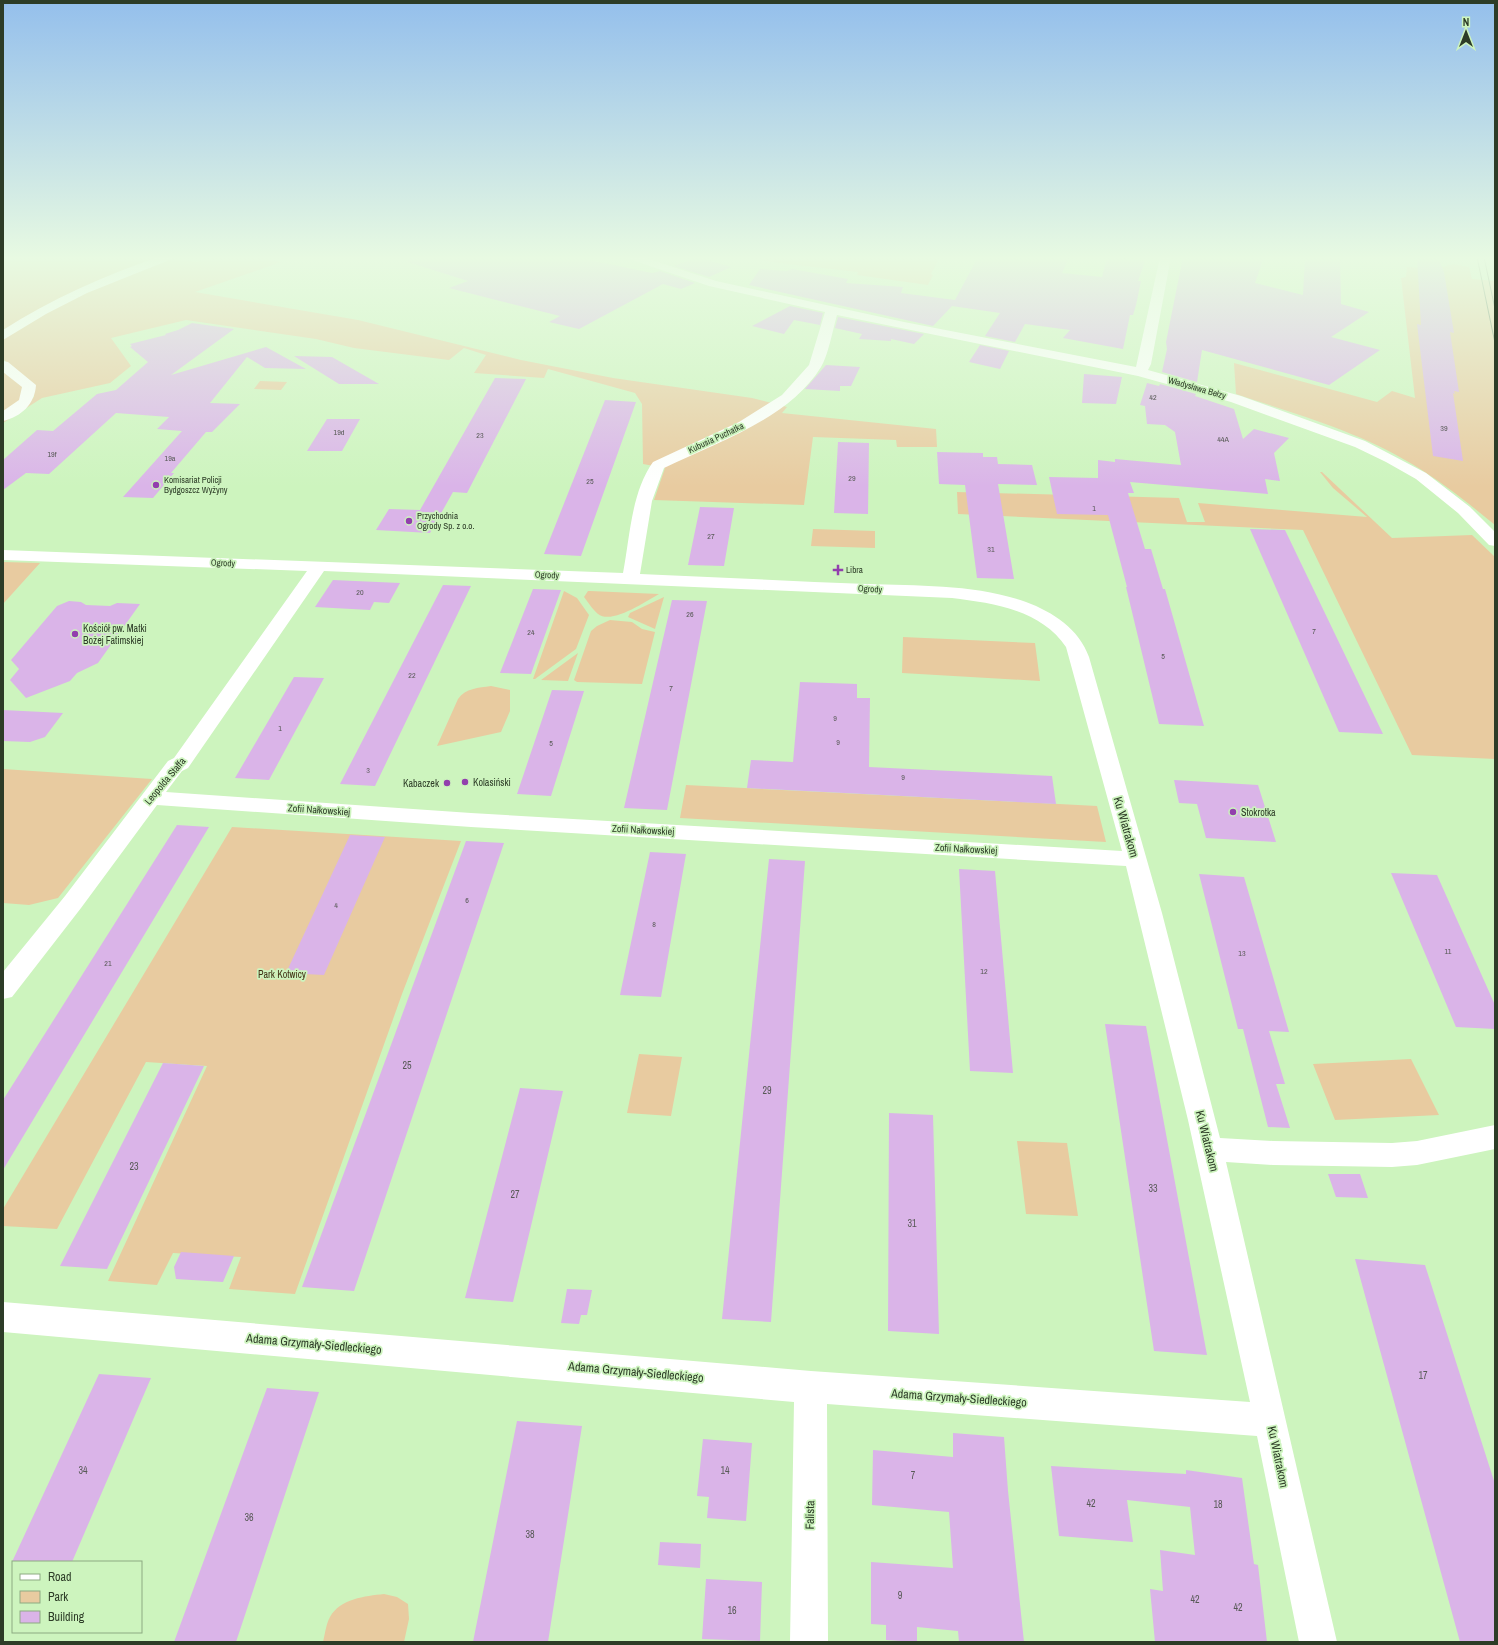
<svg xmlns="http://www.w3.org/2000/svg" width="1498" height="1645" viewBox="0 0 1498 1645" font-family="'Archivo Narrow',sans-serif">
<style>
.green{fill:#e8cba0}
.building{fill:#dab4e8}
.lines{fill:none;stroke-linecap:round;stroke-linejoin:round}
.minor{fill:#fff;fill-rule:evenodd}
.tram{stroke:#5f7556;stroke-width:1}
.poi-dot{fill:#923fad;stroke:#cdf4be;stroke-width:1.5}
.labels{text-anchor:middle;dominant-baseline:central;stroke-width:3.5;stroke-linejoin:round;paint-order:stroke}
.number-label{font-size:8px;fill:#585a57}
.far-street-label{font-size:9px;fill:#2d3c27;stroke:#cdf4be}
.far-poi-label{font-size:9px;fill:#2d3c27;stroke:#cdf4be;text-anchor:start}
.poi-label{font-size:10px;fill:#2d3c27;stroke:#cdf4be;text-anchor:start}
.street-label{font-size:10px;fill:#2d3c27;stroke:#cdf4be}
.park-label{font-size:10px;fill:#423014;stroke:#cdf4be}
.near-number-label{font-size:10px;fill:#585a57}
.near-street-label{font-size:12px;fill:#2d3c27;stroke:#cdf4be}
</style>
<rect width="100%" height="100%" fill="#cdf4be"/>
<path class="green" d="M3,257H177L175,258L196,262L212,257H257L281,262L195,292L358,320L521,360L613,378L752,398L787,407L782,413L936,429L937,447H897L896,440L813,437L804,505L654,500L665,468L643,464L642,404L635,393L548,369L544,378L474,373L486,355L464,348L449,360L354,348L316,339L186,320L111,338L131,366L110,383L42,398L3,423V420L34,397V390L24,378L3,359V340L4,339H3Z
M747,257H940L931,274L933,275L928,285L857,275L858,272L779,263Z
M1453,264L1469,267L1472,279L1495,281V525C1468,503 1442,482 1412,464C1358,431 1295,414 1236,394L1234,363L1377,402L1392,391L1415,398L1401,278L1406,277L1407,267L1437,269Z
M3,369L25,388V399L3,415Z
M260,381L287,382L281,390L254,389Z
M1320,472H1322L1392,538L1472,535L1495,557V759L1412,755L1303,530L958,514L957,492L1179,498L1187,522H1205L1198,503L1367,517L1333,488Z
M813,529L875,531V548L811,546Z
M3,562L40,563L3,604Z
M564,591L577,598L589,615L576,649L535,679H533Z
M588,591H590L659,594C646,601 612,625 598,614C593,610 588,602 584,597Z
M664,597L655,629L628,617L630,613Z
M610,620L632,622L642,629L655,632L642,684L577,682L574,680L591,631L597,626Z
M903,637L1035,643L1040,681L902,673Z
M578,653L568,681L541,680Z
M491,686L510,690V711L501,732L437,746L458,699C466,688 478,688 491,686Z
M3,769L152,779L58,898L29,905L3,903Z
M686,785L1097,806L1106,842L680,818Z
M232,827L461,841L402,994L295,1294L229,1289L241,1257L173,1253L157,1285L108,1281L207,1066L146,1062L57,1229L3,1226V1209Z
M639,1054L682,1057L671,1116L627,1113Z
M1411,1059L1439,1115L1335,1120L1313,1064Z
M1017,1141L1067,1143L1078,1216L1026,1214Z
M384,1594L397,1597L408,1604L409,1619L404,1642H323C325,1634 326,1624 330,1617C340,1599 365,1596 384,1594Z"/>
<path class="building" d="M408,257H575L647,272L653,273L660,271L695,283L681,289L663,284L579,329L549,322L560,316L449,288L468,281L408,262Z
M978,257H1069L1062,273L1102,277L1107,257L1145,261L1138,281H1141L1136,305L1133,315H1130L1123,349L1063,338L1070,330L1025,324L1015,342L985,336L1000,313L952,306L933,326L749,285L760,269L787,271L792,269L848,279L846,283L903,287L901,293L955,300Z
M1183,257H1264L1255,283L1303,295L1305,257H1340L1341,304L1369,312L1331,337L1380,350L1329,385L1202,350L1197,382L1162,372L1167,349L1166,342Z
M1417,257H1438L1444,272L1454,333L1450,332L1459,392L1454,391L1455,394L1453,393L1463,461L1433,456L1417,324L1421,325Z
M695,258H701L731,267L709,277L674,266Z
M790,306L823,313L820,325L794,320L784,334L752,326Z
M838,317L924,334L914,344L891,339V341L859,339L862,334L835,328Z
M192,323L234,329L171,375L266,347L306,369L265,368L247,357L210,403L240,404L212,432H206L171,473H174L153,498L123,497L182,431L157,429L169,417L116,413L49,474L26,473L3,490V460L37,430L53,431L97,394L116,390L148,362L130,347L132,346L130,344L166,335L165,334L178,330Z
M980,345L1009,351L1000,369L969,362Z
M294,356L332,357L379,384H339Z
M826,365L860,367L851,386H840V391L805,389Z
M1084,374L1122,377L1116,404L1082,403Z
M495,378L526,379L467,493L453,492L430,533L376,530L389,509L420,510Z
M1147,383L1159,386L1160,384L1196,394L1195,396L1234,409L1243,439L1254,429L1289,438L1274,453L1280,481L1265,479L1268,494L1130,482L1134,493H1128L1145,549H1151L1163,589H1165L1204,726L1159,724L1126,587H1127L1108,515L1057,514L1049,477L1098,478V460L1115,462V459L1181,465L1175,432L1165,425L1147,424L1145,406L1140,405Z
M605,400L636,402L581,556L544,554Z
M327,419H360L342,451H307Z
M838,442L869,443L868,514L834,513Z
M937,452L983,453V457H997L998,464L1032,465L1037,485L998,484L1014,579L977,578L965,485L939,484Z
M700,507L734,508L724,566L688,565Z
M1250,529L1285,530L1383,734L1339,732Z
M333,580L400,583L389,603L374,602L370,610L315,607Z
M443,585L471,586L375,786L340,784Z
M533,589L561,590L531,674L500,673Z
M672,600L707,601L667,810L624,808Z
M69,601L81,602L86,605L110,606L117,603L140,604L98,663L77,673L70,681L26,698L10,680L19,669L11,660L57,606Z
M294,677L324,678L269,780L235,778Z
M800,682L857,684V698H870L869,767L1052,776L1056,804L747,788L751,760L793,762Z
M552,690L584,691L551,796L517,794Z
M3,710L63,713L45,737L30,742L3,741Z
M1174,780L1258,785L1276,842L1206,838L1197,804L1179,803Z
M177,825L209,827L3,1170V1100Z
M350,835L385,837L324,975L286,973Z
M466,841L504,843L354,1291L302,1287Z
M650,852L686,854L661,997L620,995Z
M769,859L805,861L771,1322L722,1319Z
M959,869L995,871L1013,1073L970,1071Z
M1391,873L1437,875L1495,1005V1029L1456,1027Z
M1199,874L1244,877L1289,1032L1269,1031L1285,1084H1276L1290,1128L1268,1127L1243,1029H1238Z
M1105,1024L1146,1026L1207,1355L1154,1351Z
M163,1063L204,1066L107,1269L60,1266Z
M520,1088L563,1091L513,1302L465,1298Z
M889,1113L933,1115L939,1334L888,1331Z
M1328,1174H1360L1368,1198L1336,1197Z
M181,1252L234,1256L223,1282L176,1279L174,1267Z
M1355,1259L1425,1265L1495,1484V1642H1460Z
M567,1289L592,1290L587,1315H581L579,1324L561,1323Z
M99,1374L151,1378L72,1562H12Z
M267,1388L319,1392L236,1642H174Z
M517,1421L582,1426L548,1642H473Z
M953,1433L1004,1437L1008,1491L1024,1642H959L958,1631L917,1627V1642L886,1640V1625L871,1624V1562L953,1568L949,1512L872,1505L873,1450L953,1457Z
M703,1439L752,1443L746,1521L707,1518L709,1497L697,1496Z
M1051,1466L1186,1474V1470L1242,1478L1254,1564L1258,1565L1267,1642H1155L1150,1589L1163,1591L1160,1550L1195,1555L1190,1507L1127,1500L1133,1542L1059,1536Z
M660,1542L701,1544L700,1568L658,1565Z
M706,1579L762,1582L760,1641L702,1639Z"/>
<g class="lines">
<path class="minor" d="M158,257H174L172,259L87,293L46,314L3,340V330C51,299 104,276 158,257Z
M628,257H643L716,281L904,322L1136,367L1160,257H1171L1151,364L1148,370L1241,396L1365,441L1426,473L1470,507L1495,532V546L1489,545L1458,513L1416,479L1386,462L1355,447L1231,402L1138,376L837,315C833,329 828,356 821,367C789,419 716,443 664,468L652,501L640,574C716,577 791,581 867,584C919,586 976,584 1026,602C1053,612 1079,629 1089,657L1162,913L1220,1138L1273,1141L1392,1143L1417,1141L1495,1125V1149L1417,1165L1392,1167L1273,1165L1226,1162L1337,1642H1299L1257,1436L827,1404L828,1642H790L794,1402L3,1332V1302L811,1371L1250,1402L1188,1120L1126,866L471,827L157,805L81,908L12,997L3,999V972L65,896L168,761L174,758L307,571L3,560V550L623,573C630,537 631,493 653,462L739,422L782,395L809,365L825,312L709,286L629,259ZM324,571L952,598C993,603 1041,610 1066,647L1122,851L471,813L166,792L182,771L188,768Z
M3,361L8,362L36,385C35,404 21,417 3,421V411L19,400L22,387L3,372Z"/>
<path class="tram" d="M1477,257L1495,343
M1484,257L1495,309"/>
</g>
<linearGradient id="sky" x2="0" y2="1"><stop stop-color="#94bfec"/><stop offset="0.53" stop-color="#e8fae2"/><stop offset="1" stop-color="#e8fae2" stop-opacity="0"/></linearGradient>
<rect width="1498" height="487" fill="url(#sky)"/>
<g class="poi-dot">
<circle cx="156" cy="485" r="4"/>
<circle cx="409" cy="521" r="4"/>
<path d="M836 564h4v4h4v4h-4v4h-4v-4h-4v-4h4z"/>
<circle cx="75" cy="634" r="4"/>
<circle cx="465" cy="782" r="4"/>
<circle cx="447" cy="783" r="4"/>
<circle cx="1233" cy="812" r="4"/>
</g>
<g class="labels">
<g class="number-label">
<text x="1153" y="397">42</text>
<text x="1444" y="428">39</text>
<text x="339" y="432">19d</text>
<text x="480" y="435">23</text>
<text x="1223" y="439">44A</text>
<text x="52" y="454">19f</text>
<text x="170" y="458">19a</text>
<text x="852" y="478">29</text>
<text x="590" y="481">25</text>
<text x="1094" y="508">1</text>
<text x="711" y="536">27</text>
<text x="991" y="549">31</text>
<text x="360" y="592">20</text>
<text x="690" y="614">26</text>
<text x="1314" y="631">7</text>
<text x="531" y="632">24</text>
<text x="1163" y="656">5</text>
<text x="412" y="675">22</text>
<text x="671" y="688">7</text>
<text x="835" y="718">9</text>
<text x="280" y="728">1</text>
<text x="838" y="742">9</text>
<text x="551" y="743">5</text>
<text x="368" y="770">3</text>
<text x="903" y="777">9</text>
<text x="467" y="900">6</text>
<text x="336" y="905">4</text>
<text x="654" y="924">8</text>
<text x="1448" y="951">11</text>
<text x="1242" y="953">13</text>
<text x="108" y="963">21</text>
<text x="984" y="971">12</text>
</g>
<g class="far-street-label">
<text transform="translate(1197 388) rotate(16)">Władysława Bełzy</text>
<text transform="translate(716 438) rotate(-25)">Kubusia Puchatka</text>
<text transform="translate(223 563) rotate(2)">Ogrody</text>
<text transform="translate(547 575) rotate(2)">Ogrody</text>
<text transform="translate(870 589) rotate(3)">Ogrody</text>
</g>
<g class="far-poi-label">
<text x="164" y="480">Komisariat Policji<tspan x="164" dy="10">Bydgoszcz Wyżyny</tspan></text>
<text x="417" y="516">Przychodnia<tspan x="417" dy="10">Ogrody Sp. z o.o.</tspan></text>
<text x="846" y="570">Libra</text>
</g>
<g class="poi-label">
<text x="83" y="628">Kościół pw. Matki<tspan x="83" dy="12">Bożej Fatimskiej</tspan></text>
<text x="473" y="782">Kolasiński</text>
<text x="439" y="783" text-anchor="end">Kabaczek</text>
<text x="1241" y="812">Stokrotka</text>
</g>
<g class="street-label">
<text transform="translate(165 781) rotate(-50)">Leopolda Staffa</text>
<text transform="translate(319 810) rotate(4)">Zofii Nałkowskiej</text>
<text transform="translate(643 830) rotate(3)">Zofii Nałkowskiej</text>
<text transform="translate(966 849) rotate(3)">Zofii Nałkowskiej</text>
</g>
<g class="park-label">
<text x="282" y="974">Park Kotwicy</text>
</g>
<g class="near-number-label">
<text x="407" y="1065">25</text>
<text x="767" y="1090">29</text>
<text x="134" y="1166">23</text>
<text x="1153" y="1188">33</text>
<text x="515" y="1194">27</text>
<text x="912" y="1223">31</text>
<text x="1423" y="1375">17</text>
<text x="83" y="1470">34</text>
<text x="725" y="1470">14</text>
<text x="913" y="1475">7</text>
<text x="1091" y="1503">42</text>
<text x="1218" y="1504">18</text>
<text x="249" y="1517">36</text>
<text x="530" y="1534">38</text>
<text x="900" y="1595">9</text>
<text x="1195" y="1599">42</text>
<text x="1238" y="1607">42</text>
<text x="732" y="1610">16</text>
</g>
<g class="near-street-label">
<text transform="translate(1126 827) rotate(74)">Ku Wiatrakom</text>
<text transform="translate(1207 1141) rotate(76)">Ku Wiatrakom</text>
<text transform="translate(314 1344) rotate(5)">Adama Grzymały-Siedleckiego</text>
<text transform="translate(636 1372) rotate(5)">Adama Grzymały-Siedleckiego</text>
<text transform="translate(959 1398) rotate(4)">Adama Grzymały-Siedleckiego</text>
<text transform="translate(1278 1457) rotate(78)">Ku Wiatrakom</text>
<text transform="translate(810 1515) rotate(-89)">Falista</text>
</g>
</g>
<rect width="1498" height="1645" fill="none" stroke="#2d3c27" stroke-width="8"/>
<rect x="12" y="1561" width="130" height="72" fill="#cdf4be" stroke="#8daa82"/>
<rect x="20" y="1574" width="20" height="6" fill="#ffffff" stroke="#8daa82"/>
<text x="48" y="1581" font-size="12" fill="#2d3c27">Road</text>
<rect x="20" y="1591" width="20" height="12" fill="#e8cba0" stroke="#8daa82"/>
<text x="48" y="1601" font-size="12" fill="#2d3c27">Park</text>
<rect x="20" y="1611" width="20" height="12" fill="#dab4e8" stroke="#8daa82"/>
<text x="48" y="1621" font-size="12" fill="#2d3c27">Building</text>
<g transform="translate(1466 32)" stroke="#cdf4be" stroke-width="3" paint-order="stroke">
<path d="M0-3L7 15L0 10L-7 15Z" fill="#2d3c27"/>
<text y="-6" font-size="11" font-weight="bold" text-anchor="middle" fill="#2d3c27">N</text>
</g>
</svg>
